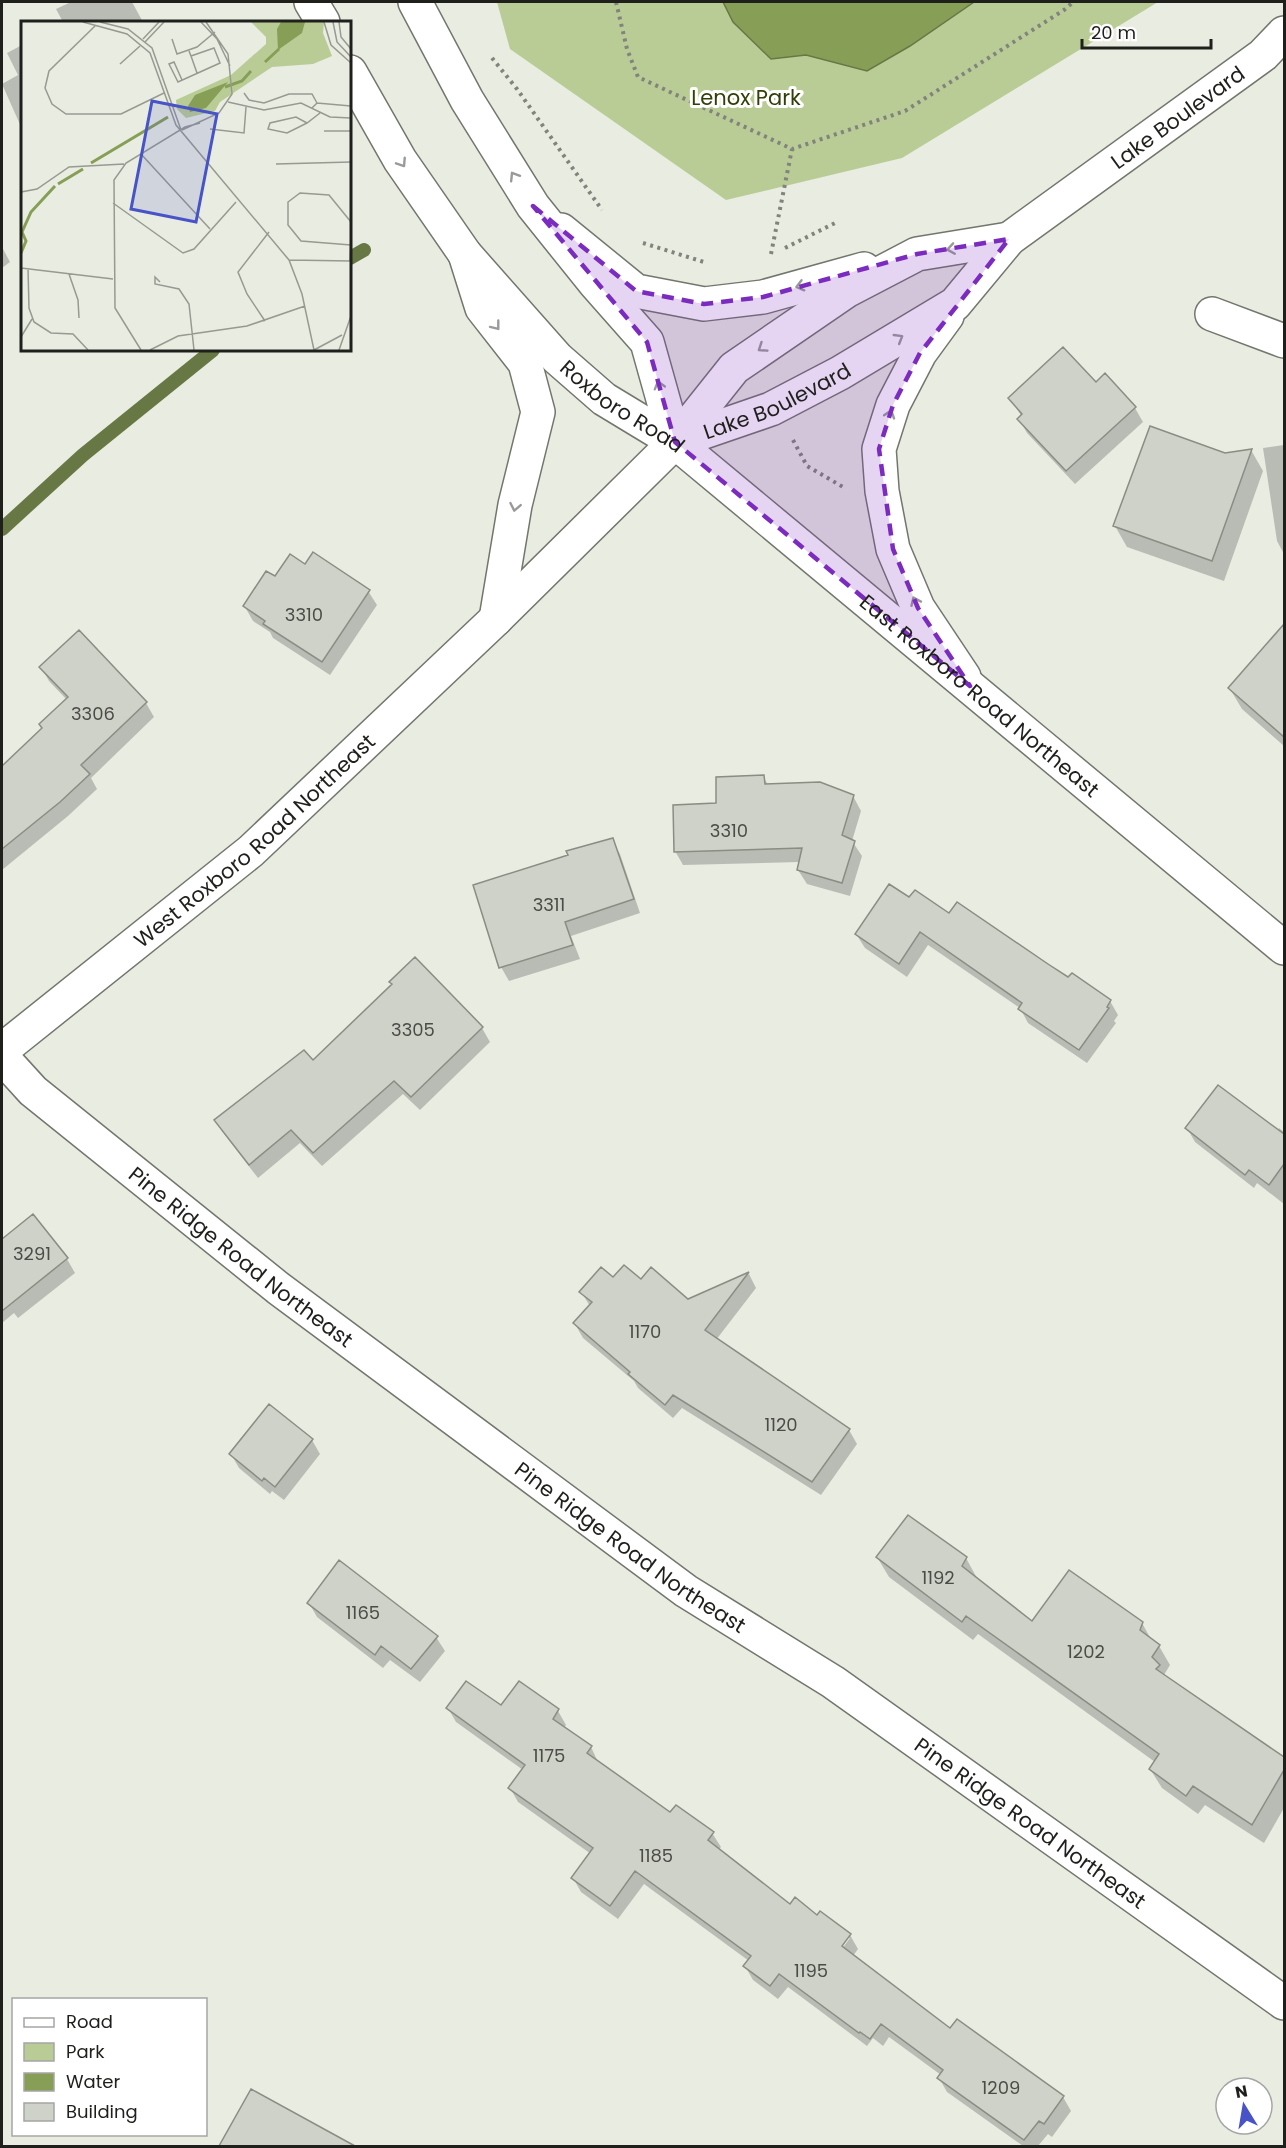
<svg xmlns="http://www.w3.org/2000/svg" width="1286" height="2148" viewBox="0 0 1286 2148" font-family="Poppins,sans-serif">
<style>
.green{fill:#b9cc95}
.water{fill:#879e56;stroke:#687845;stroke-width:1.5}
.shadow{fill:#0003;fill-rule:evenodd}
.lines{fill:none;stroke-linecap:round;stroke-linejoin:round}
.stream{stroke:#687845;stroke-width:14}
.building{fill:#cfd2c8;stroke:#898d83;stroke-width:1.5}
.minor-casing{stroke:#72766c;stroke-width:36}
.major-casing{stroke:#72766c;stroke-width:36}
.path{stroke:#81837c;stroke-width:4;stroke-dasharray:3 4.5;stroke-linecap:butt}
.minor{stroke:#fff;stroke-width:33}
.major{stroke:#fff;stroke-width:33}
.oneway{stroke:#9a9b99}
.marked{fill:#7b2cbf;fill-opacity:0.2;stroke:#7b2cbf;stroke-width:4.5;stroke-dasharray:12 8;stroke-linejoin:round}
.labels{text-anchor:middle;dominant-baseline:central;stroke-width:6;stroke-linejoin:round;paint-order:stroke}
.number-label{font-size:18px;fill:#4b4c47}
.park-label{font-size:21px;fill:#314008;stroke:#fff}
.street-label{font-size:21px;fill:#1f201c;stroke:#fff}
.inset-river{fill:none;stroke:#879e56;stroke-width:3}
.inset-road{fill:none;stroke:#989a92;stroke-width:1.5}
.view{fill:#4753c7;fill-opacity:0.15;stroke:#4753c7;stroke-width:3}
.inset-edge{fill:none;stroke:#1f201c;stroke-width:3}
</style>
<rect width="100%" height="100%" fill="#e8ece1"/>
<path class="green" d="M497,2H1158L902,158L726,200L510,49Z"/>
<path class="water" d="M723,2H974L910,46L867,71L806,55L771,59L733,22Z"/>
<path class="shadow" d="M71,2H132L143,22H63L56,9Z
M22,45V129L2,84L18,75L7,53Z
M2,247L10,262L2,268Z
M1096,384L1135,408L1143,422L1075,484L1027,433L1019,419L1022,417L1010,398Z
M1284,445V554L1277,541L1263,448Z
M1251,450L1263,471L1224,581L1127,547L1115,526L1225,455Z
M305,566L368,591L377,605L330,675L273,638L270,632L253,621L245,607L275,578Z
M1284,626V746L1242,709L1230,689Z
M79,632L146,703L154,717L91,778L97,789L68,816L2,870V768L43,729L67,700L49,681L41,667Z
M763,777L769,786L853,796L861,811L852,841L862,856L850,896L807,884L798,870L800,862L683,865L675,851L717,804Z
M612,840L620,854L640,913L571,936L580,959L509,981L501,967L570,856Z
M910,899L949,915L1110,1001L1118,1015L1114,1021L1116,1023L1087,1063L1028,1023L1020,1008L928,945L907,977L865,948L856,934Z
M482,1028L490,1042L420,1110L403,1094L322,1166L300,1143L258,1178L224,1134L215,1120L313,1062Z
M1187,1128L1278,1131L1279,1128L1284,1132V1204L1257,1183L1254,1188L1195,1142Z
M33,1216L67,1259L75,1273L18,1318L14,1313L2,1323V1240Z
M749,1274L756,1288L716,1340L849,1430L857,1444L821,1495L682,1408L673,1418L638,1388L634,1381L583,1338L575,1324L590,1306L581,1292L613,1279L641,1281L688,1301Z
M270,1406L312,1440L320,1454L284,1500L272,1491L270,1494L239,1468L231,1454Z
M877,1557L966,1558L977,1578L976,1580L1033,1623H1142L1152,1641L1159,1646L1170,1665L1164,1675L1165,1677L1284,1759V1808L1264,1843L1205,1805L1198,1814L1162,1788L1150,1769L1155,1762L978,1634L973,1640L889,1577Z
M309,1603L436,1637L445,1651L420,1682L390,1660L383,1668L317,1617Z
M502,1707L558,1711L566,1725L564,1728L591,1747L598,1762L670,1814L712,1833L721,1847L718,1850L791,1906L818,1917L850,1935L858,1949L853,1956L951,2030L957,2021L1063,2097L1071,2111L1052,2137L1048,2134L1038,2146H1023L947,2092L939,2078L941,2075L889,2037L883,2046L873,2038L867,2046L788,1987L778,1999L753,1980L745,1966L749,1961L644,1884L618,1919L581,1892L573,1878L591,1854L518,1802L510,1788L523,1770L456,1722L448,1708ZM846,1938H850L839,1953L836,1951Z
M251,2091L322,2139L336,2146H221Z"/>
<g class="lines">
<path class="stream" d="M350,258L364,250
M2,529L83,455L213,350"/>
</g>
<path class="building" d="M1063,347L1096,382L1105,373L1136,407L1066,471L1017,419L1022,414L1008,398Z
M1150,426L1225,453L1252,449L1212,561L1113,526Z
M313,552L370,590L322,662L263,624L265,621L243,606L266,571L275,576L290,554L305,564Z
M1284,624V737L1228,688Z
M79,630L147,702L81,765L90,774L60,802L2,849V766L42,728L39,724L68,697L39,667Z
M764,775L765,784L820,782L854,795L842,835L855,841L842,883L797,870L802,848L674,852L673,805L716,803V777Z
M613,838L634,899L565,922L573,945L499,968L473,885L568,855L566,851Z
M889,884L909,897L915,890L949,913L957,902L1048,964L1068,977L1072,973L1111,1000L1107,1007L1109,1008L1079,1050L1018,1009L1022,1003L920,932L899,964L855,934Z
M415,957L483,1027L411,1097L394,1081L313,1153L291,1130L249,1165L214,1120L304,1050L313,1060L392,984L389,982Z
M1218,1085L1284,1134V1164L1269,1185L1249,1170L1245,1175L1185,1128Z
M33,1214L68,1258L2,1311V1239Z
M624,1265L641,1279L651,1267L688,1299L749,1272L705,1330L850,1429L812,1482L673,1395L665,1405L628,1374L630,1372L573,1323L592,1302L579,1292L601,1267L613,1277Z
M269,1404L313,1439L275,1487L264,1478L262,1481L229,1454Z
M908,1515L967,1557L962,1566L1032,1621L1069,1570L1143,1622L1140,1630L1160,1645L1152,1657L1160,1665L1156,1669L1284,1757V1770L1252,1825L1193,1786L1186,1796L1149,1769L1159,1754L966,1616L962,1622L876,1557Z
M339,1560L438,1636L411,1669L381,1646L375,1655L307,1603Z
M466,1681L501,1705L519,1681L559,1709L553,1719L592,1746L587,1753L670,1812L676,1805L714,1832L708,1840L790,1904L795,1897L817,1915L820,1911L851,1934L842,1946L950,2028L957,2019L1064,2096L1044,2124L1039,2121L1024,2140L937,2078L943,2070L881,2024L870,2039L860,2032L859,2033L779,1974L770,1986L743,1966L751,1956L635,1871L610,1906L571,1878L593,1848L508,1788L525,1765L446,1708Z
M251,2089L355,2146H219Z"/>
<g class="lines">
<g class="minor-casing">
<g id="minor">
<path d="M561,230L636,291L704,304L763,297L864,269"/>
<path d="M465,254L482,308L525,363L538,412L515,505L496,619"/>
<path d="M1212,314L1284,341"/>
<path d="M947,316L920,353L893,405L879,449L882,491L893,549L918,608L964,677"/>
<path id="s1" d="M675,442L771,409L840,373L955,304L1009,239L1263,55L1284,33"/>
<path id="s2" d="M2,1050L251,851L496,619L675,442L734,368L848,290L917,254L1009,239"/>
<path id="s3" d="M2,1057L33,1091L278,1288L686,1591L833,1682L1284,2003"/>
</g>
</g>
<g class="major-casing">
<g id="major">
<path d="M311,2L323,22"/>
<path d="M415,2L467,100L533,206L594,282L647,342L675,442"/>
<path id="s4" d="M350,72L400,160L465,254L557,358L604,399L675,442L1284,948"/>
</g>
</g>
<path class="path" d="M616,2L627,49L638,77L792,149L905,111L1064,10L1073,2
M492,58L517,89L602,210
M643,243L704,262
M785,248L835,223
M771,254L792,149
M793,440L807,466L843,487"/>
<use href="#minor" class="minor"/>
<use href="#major" class="major"/>
</g>
<defs><path id="oneway-chevron" d="M-2-3.5L2.5 0L-2 3.5" fill="none" stroke-width="1.6" stroke-linecap="round" stroke-linejoin="round" transform="scale(1.5)"/></defs>
<g class="oneway">
<use href="#oneway-chevron" transform="translate(402 163) rotate(57)"/>
<use href="#oneway-chevron" transform="translate(514 176) rotate(-122)"/>
<use href="#oneway-chevron" transform="translate(951 249) rotate(171)"/>
<use href="#oneway-chevron" transform="translate(800 286) rotate(165)"/>
<use href="#oneway-chevron" transform="translate(496 326) rotate(52)"/>
<use href="#oneway-chevron" transform="translate(899 338) rotate(-31)"/>
<use href="#oneway-chevron" transform="translate(762 348) rotate(146)"/>
<use href="#oneway-chevron" transform="translate(659 385) rotate(-106)"/>
<use href="#oneway-chevron" transform="translate(890 414) rotate(-72)"/>
<use href="#oneway-chevron" transform="translate(515 507) rotate(101)"/>
<use href="#oneway-chevron" transform="translate(915 601) rotate(-114)"/>
</g>
<path class="marked" d="M533,206L636,291L704,304L763,297L917,254L1009,239L920,353L893,405L879,449L893,549L918,608L970,686L675,442L647,342Z"/>
<g class="labels">
<g class="number-label">
<text x="304" y="614">3310</text>
<text x="93" y="713">3306</text>
<text x="729" y="830">3310</text>
<text x="549" y="904">3311</text>
<text x="413" y="1029">3305</text>
<text x="32" y="1253">3291</text>
<text x="645" y="1331">1170</text>
<text x="781" y="1424">1120</text>
<text x="938" y="1577">1192</text>
<text x="363" y="1612">1165</text>
<text x="1086" y="1651">1202</text>
<text x="549" y="1755">1175</text>
<text x="656" y="1855">1185</text>
<text x="811" y="1970">1195</text>
<text x="1001" y="2087">1209</text>
</g>
<g class="park-label">
<text x="746" y="97">Lenox Park</text>
</g>
<g class="street-label">
<text stroke="none"><textPath href="#s1" startOffset="606">Lake Boulevard</textPath></text>
<text stroke="none"><textPath href="#s4" startOffset="436">Roxboro Road</textPath></text>
<text stroke="none"><textPath href="#s1" startOffset="110">Lake Boulevard</textPath></text>
<text stroke="none"><textPath href="#s4" startOffset="896">East Roxboro Road Northeast</textPath></text>
<text stroke="none"><textPath href="#s2" startOffset="328">West Roxboro Road Northeast</textPath></text>
<text stroke="none"><textPath href="#s3" startOffset="312">Pine Ridge Road Northeast</textPath></text>
<text stroke="none"><textPath href="#s3" startOffset="798">Pine Ridge Road Northeast</textPath></text>
<text stroke="none"><textPath href="#s3" startOffset="1284">Pine Ridge Road Northeast</textPath></text>
</g>
</g>
<g transform="translate(21 21)">
<rect width="330" height="330" fill="#e8ece1"/>
<path d="M230,1H303L302,12L311,35L292,43L251,46L199,81L194,90L165,97L156,88L155,79L210,54L245,23V16Z" fill="#b9cc95"/>
<path d="M260,1H284L281,12L257,29L256,8ZM207,61L185,87L169,91L167,85L174,74Z" fill="#879e56"/>
<path class="inset-river" d="M244,41L258,28M204,66L221,60L230,50M70,142L147,96M37,163L62,148M0,232L5,220L1,211L10,191L34,165"/>
<path class="inset-road" d="M62,1L106,13L129,32L155,104L268,239L281,273L293,329M79,1L107,8L131,27L160,109M180,1L196,18L209,45M303,1L310,24L330,42M312,1L316,21L330,36M318,1L320,16L330,28M74,5L28,50L24,67L31,83L45,93H100L143,72M122,18L138,1M151,18L156,33L176,26L194,11M124,21L143,1M170,35L176,52M99,43L119,25M161,59L153,41L148,43L157,61L199,42L193,27L170,35L168,30M223,72L228,79L243,82L268,73H291L296,82M207,81L243,89L280,82L309,96L330,97M291,87L296,82L330,85M286,102L266,112L247,108L249,102L275,96L286,102L299,92M189,108L223,112L225,86M161,109L198,92L211,73L207,33L185,1M303,110H330M120,133L189,208M255,143L330,141M0,171L16,168L48,146L103,143M92,182L162,232L173,228L215,181M330,201L308,174L279,172L267,181V204L280,220L330,224M268,239L330,240M329,240L330,213M0,247L92,258M7,247L8,287L13,301L30,312L52,313L67,329M48,253L57,279L58,297M139,261L134,256V263L158,268L168,283L173,329M244,300L226,273L217,251L248,211M0,316L11,298M120,329L94,287L93,159L105,142L164,106L179,102M129,329L157,315L226,305L284,285M293,329L321,314M318,329L330,295"/>
<path class="view" d="M131,80L196,93L175,201L110,188Z"/>
<rect width="330" height="330" class="inset-edge"/>
</g>
<rect width="1286" height="2148" fill="none" stroke="#1f201c" stroke-width="6"/>
<rect x="12" y="1998" width="195" height="138" fill="#ffffff" stroke="#a5a6a4" stroke-width="1.5"/>
<rect x="24" y="2018" width="30" height="9" fill="#ffffff" stroke="#a5a6a4" stroke-width="1.5"/>
<text x="66" y="2028" font-size="18" fill="#1f201c">Road</text>
<rect x="24" y="2043" width="30" height="18" fill="#b9cc95" stroke="#a5a6a4" stroke-width="1.5"/>
<text x="66" y="2058" font-size="18" fill="#1f201c">Park</text>
<rect x="24" y="2073" width="30" height="18" fill="#879e56" stroke="#a5a6a4" stroke-width="1.5"/>
<text x="66" y="2088" font-size="18" fill="#1f201c">Water</text>
<rect x="24" y="2103" width="30" height="18" fill="#cfd2c8" stroke="#a5a6a4" stroke-width="1.5"/>
<text x="66" y="2118" font-size="18" fill="#1f201c">Building</text>
<g transform="translate(1244 2106) rotate(349)"><circle r="28" fill="#ffffff" stroke="#a5a6a4" stroke-width="1.5"/>
<path d="M0-4.5L10 22L0 15L-10 22Z" fill="#4753c7"/>
<text y="-9" font-size="16" font-weight="bold" text-anchor="middle" fill="#1f201c">N</text>
</g>
<path d="M1082 39v9h129v-9" fill="none" stroke="#1f201c" stroke-width="3"/>
<text x="1091" y="39" font-size="18" fill="#1f201c" stroke="#ffffff" stroke-width="4.5" paint-order="stroke">20 m</text>
</svg>
